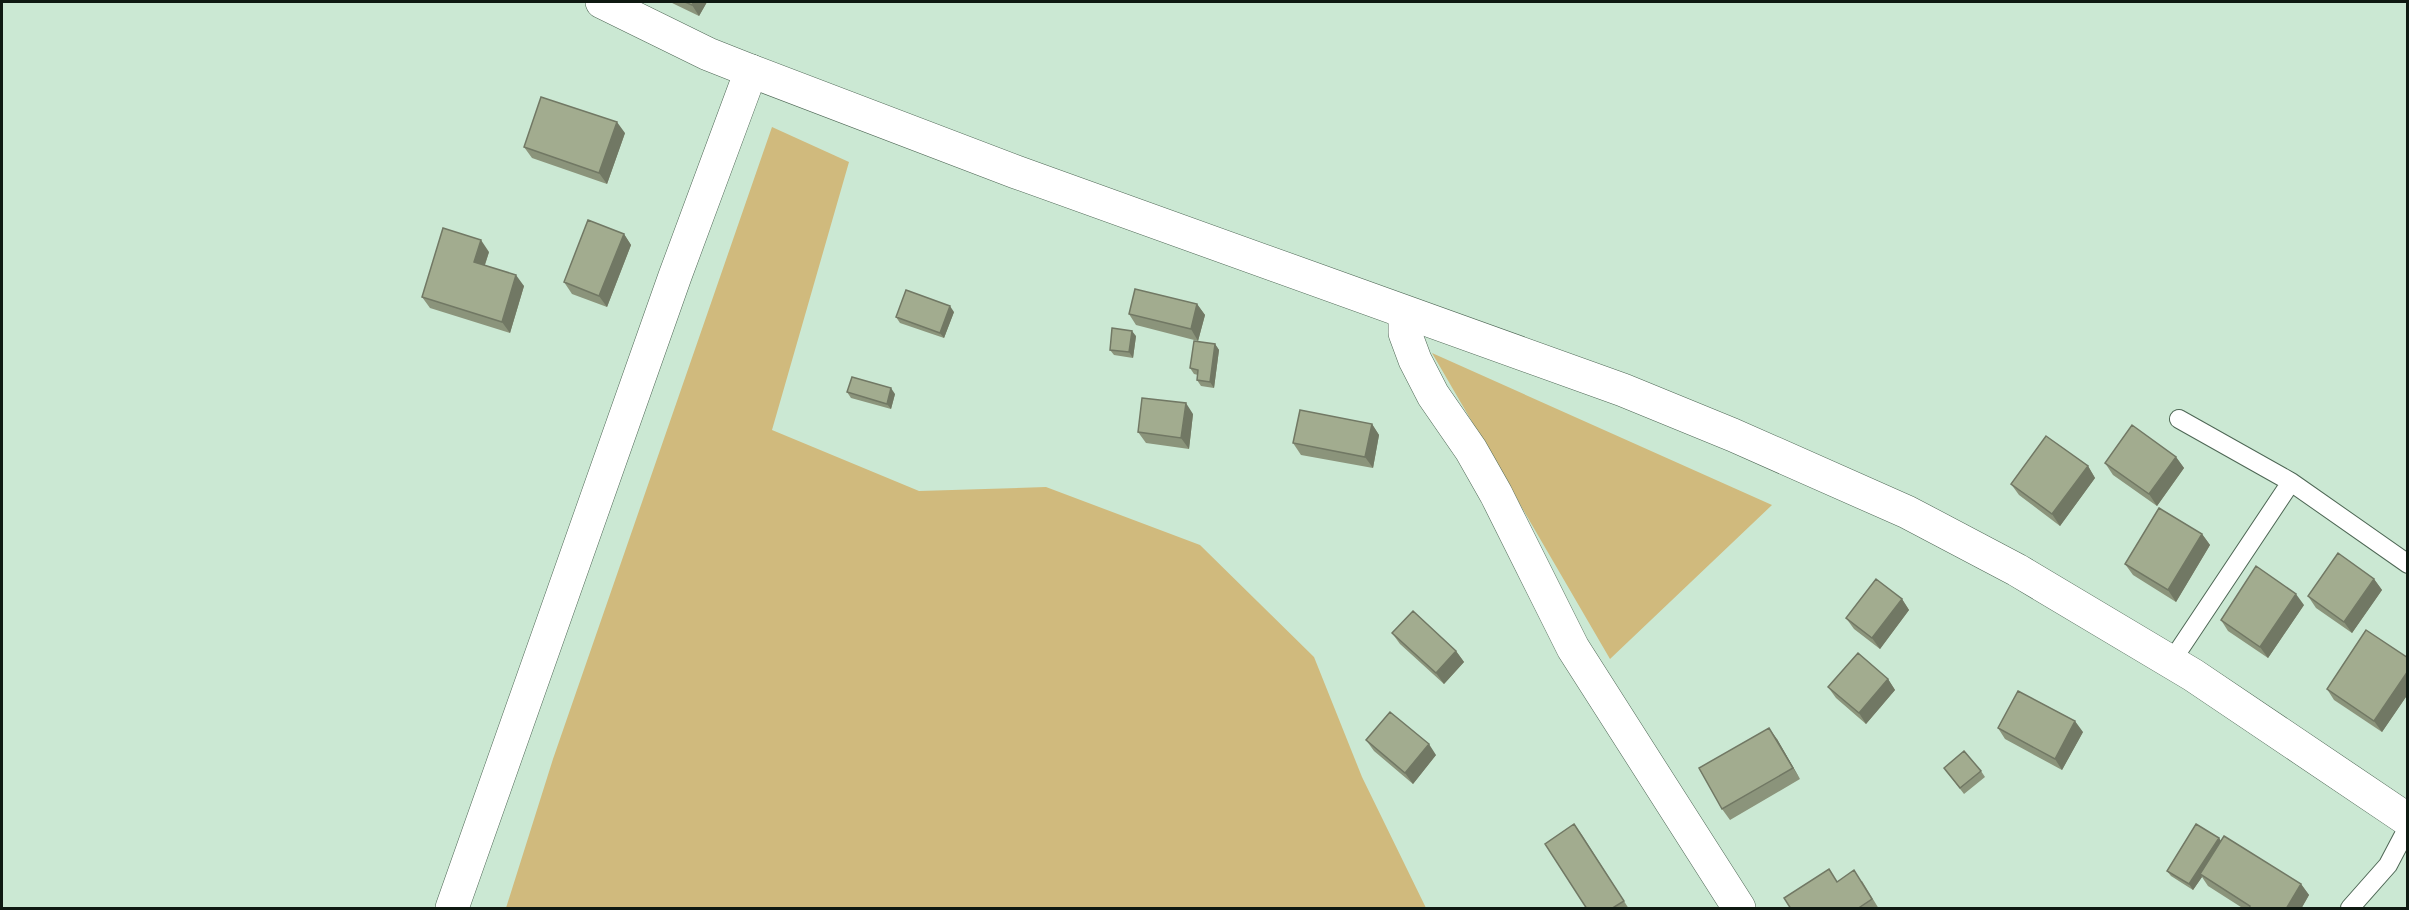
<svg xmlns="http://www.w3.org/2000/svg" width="2409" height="910" viewBox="0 0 2409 910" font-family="'Asap Condensed',sans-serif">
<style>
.green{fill:#d0ba7d}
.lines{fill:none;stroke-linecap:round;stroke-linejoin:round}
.service-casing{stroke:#4e6755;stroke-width:20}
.minor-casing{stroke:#4e6755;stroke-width:34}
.tertiary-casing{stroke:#4e6755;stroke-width:34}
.service{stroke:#fff;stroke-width:18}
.minor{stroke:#fff;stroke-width:33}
.tertiary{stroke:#fff;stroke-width:33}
.wall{fill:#8b947b}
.shaded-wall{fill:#717864}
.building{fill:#a2ac8f;stroke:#717864;stroke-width:1.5}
</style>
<rect width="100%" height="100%" fill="#cbe8d3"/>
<path class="green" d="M772,127L849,162L772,430L919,491L1046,487L1200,545L1314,657L1362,777L1426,908H506L553,759Z
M1432,353L1772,505L1610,659Z"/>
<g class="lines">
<g class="service-casing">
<path id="service" d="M2179,419L2291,482L2408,564
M2171,662L2291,482
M2350,908L2388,865L2408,827"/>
</g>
<g class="minor-casing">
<path id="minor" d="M1405,313V333L1415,360L1433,395L1471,450L1496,494L1573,648L1739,908
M452,908L675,276L751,71"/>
</g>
<g class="tertiary-casing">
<path id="tertiary" d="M602,2L708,54L751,71L1016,172L1623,390L1733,435L1907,512L2017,570L2193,675L2408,820"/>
</g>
<use href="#service" class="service"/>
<use href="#minor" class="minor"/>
<use href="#tertiary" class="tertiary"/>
</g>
<path class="wall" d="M670,2H707L699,16Z
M625,133L607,184L532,158L524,147Z
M624,234L631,245L607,307L572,294L564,282Z
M489,252L485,265L524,286L510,333L430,308L422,297Z
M1197,304L1205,315L1198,341L1136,325L1129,314Z
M954,312L944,338L900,323L896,317Z
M1136,336L1133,358L1114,355L1110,350Z
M1215,344L1219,350L1214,388L1201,386L1197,380L1198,375L1194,374L1190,368Z
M847,392L895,394L891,409L851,398Z
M1193,414L1189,449L1146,443L1138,432Z
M1372,424L1379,435L1373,468L1301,455L1293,443Z
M2176,457L2184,468L2157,506L2113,475L2105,463Z
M2088,466L2095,478L2060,526L2019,495L2011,484Z
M2202,534L2210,545L2176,602L2133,575L2125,564Z
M2374,579L2382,590L2352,633L2316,608L2308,596Z
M1902,599L1909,610L1880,649L1854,629L1846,618Z
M2304,605L2268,658L2228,631L2221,620Z
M1392,633L1456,651L1464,662L1444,684L1400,644Z
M2408,658V694L2382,732L2334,700L2327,689Z
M1888,679L1895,690L1866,724L1836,698L1828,687Z
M1998,728L2083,732L2062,770L2005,739Z
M1777,739L1800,779L1730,820L1722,809Z
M1366,740L1436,755L1413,784L1374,751Z
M1944,768L1981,771L1985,777L1964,794Z
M1574,824L1582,835L1629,909H1587Z
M2219,838L2221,842L2301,884L2309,895L2301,909H2244L2208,886L2202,877L2193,890L2171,876L2167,871Z
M1838,881H1862L1879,909H1791Z"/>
<path class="shaded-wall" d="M693,2H707L699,16L692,5Z
M617,122L625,133L607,184L599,173Z
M624,234L631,245L607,307L599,296Z
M481,240L489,252L482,273L474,262Z
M516,275L524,286L510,333L502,322Z
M1197,304L1205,315L1198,341L1191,329Z
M950,306L954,312L944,338L940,333Z
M1132,331L1136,336L1133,358L1129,352Z
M1215,344L1219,350L1214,388L1210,382Z
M891,388L895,394L891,409L887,404Z
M1186,403L1193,414L1189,449L1181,438Z
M1372,424L1379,435L1373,468L1365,457Z
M2176,457L2184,468L2157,506L2149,494Z
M2088,466L2095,478L2060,526L2052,514Z
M2202,534L2210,545L2176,602L2168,590Z
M2374,579L2382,590L2352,633L2344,622Z
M2296,594L2304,605L2268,658L2260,647Z
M1902,599L1909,610L1880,649L1872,638Z
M1456,651L1464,662L1444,684L1436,673Z
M2408,671V694L2382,732L2374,721Z
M1888,679L1895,690L1866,724L1859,713Z
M2075,721L2083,732L2062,770L2055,759Z
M1769,728L1777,739L1800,779L1793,768Z
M1429,744L1436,755L1413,784L1405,773Z
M2219,838L2223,844L2200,874L2202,877L2193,890L2189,884Z
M2301,884L2309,895L2301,909H2286Z"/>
<path class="building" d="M685,2H693L692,5Z
M541,97L617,122L599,173L524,147Z
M588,220L624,234L599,296L564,282Z
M443,228L481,240L474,262L516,275L502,322L422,297Z
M1135,289L1197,304L1191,329L1129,314Z
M906,290L950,306L940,333L896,317Z
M1112,328L1132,331L1129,352L1110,350Z
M1194,341L1215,344L1210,382L1197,380L1198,370L1190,368Z
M852,377L891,388L887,404L847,392Z
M1142,398L1186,403L1181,438L1138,432Z
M1300,410L1372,424L1365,457L1293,443Z
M2132,425L2176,457L2149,494L2105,463Z
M2046,436L2088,466L2052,514L2011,484Z
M2159,508L2202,534L2168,590L2125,564Z
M2338,553L2374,579L2344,622L2308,596Z
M2256,566L2296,594L2260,647L2221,620Z
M1876,579L1902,599L1872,638L1846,618Z
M1413,611L1456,651L1436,673L1392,633Z
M2366,630L2408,658V671L2374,721L2327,689Z
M1858,653L1888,679L1859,713L1828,687Z
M2018,691L2075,721L2055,759L1998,728Z
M1390,712L1429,744L1405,773L1366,740Z
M1769,728L1793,768L1722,809L1699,768Z
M1964,751L1981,771L1960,788L1944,768Z
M1574,824L1624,901L1611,909H1587L1545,844Z
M2196,824L2219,838L2189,884L2167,871Z
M2224,836L2301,884L2286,909H2249L2250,906L2200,874Z
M1829,869L1837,882L1854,870L1872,899L1857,909H1791L1784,898Z"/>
<rect width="2409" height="910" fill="none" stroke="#0f1912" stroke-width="6"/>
</svg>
